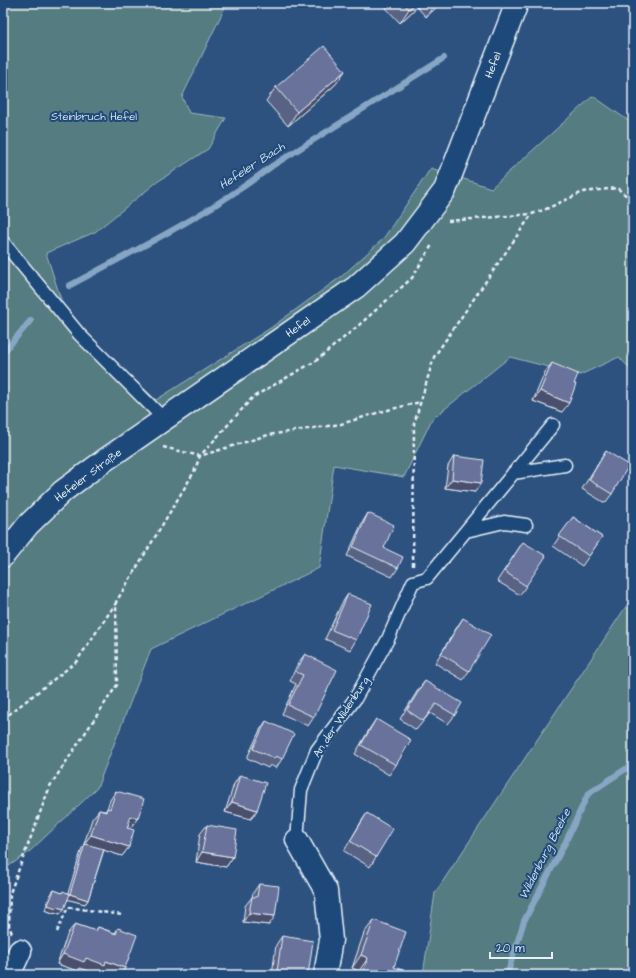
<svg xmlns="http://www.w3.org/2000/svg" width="636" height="978" viewBox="0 0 636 978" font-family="'Architects Daughter',sans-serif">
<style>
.green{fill:#557b81;stroke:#9eb6bc}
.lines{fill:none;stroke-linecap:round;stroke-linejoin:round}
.stream{stroke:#87a6c4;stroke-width:6}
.service-casing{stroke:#e8f1f8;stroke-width:15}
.minor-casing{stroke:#e8f1f8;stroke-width:25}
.secondary-casing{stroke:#e8f1f8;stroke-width:25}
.path{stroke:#e8f1f8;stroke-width:2.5;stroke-dasharray:4 3;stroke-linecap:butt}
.service{stroke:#1f4a7a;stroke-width:12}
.minor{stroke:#1f4a7a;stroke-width:22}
.secondary{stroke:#1f4a7a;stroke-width:22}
.wall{fill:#596284;stroke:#e8f1f8}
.shaded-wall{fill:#49506c;stroke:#e8f1f8}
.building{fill:#68729a;stroke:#e8f1f8}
.labels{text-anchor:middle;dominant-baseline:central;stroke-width:4;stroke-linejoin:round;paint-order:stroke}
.street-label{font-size:11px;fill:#e8f1f8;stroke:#1f4a7a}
.park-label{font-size:11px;fill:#d2dfe6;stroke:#1f4a7a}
.water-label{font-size:12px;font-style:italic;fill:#d0deeb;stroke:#1f4a7a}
</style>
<rect width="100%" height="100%" fill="#2e5280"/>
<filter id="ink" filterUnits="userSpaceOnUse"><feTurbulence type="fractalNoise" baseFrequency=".025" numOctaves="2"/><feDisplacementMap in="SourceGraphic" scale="8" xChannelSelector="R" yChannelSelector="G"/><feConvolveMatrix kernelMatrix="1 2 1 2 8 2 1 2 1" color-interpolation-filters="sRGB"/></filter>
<g filter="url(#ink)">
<path class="green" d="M3,3H227L182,97L189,113L226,118L208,149L157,182L95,232L46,253L66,315L156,400L269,329L342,276L383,239L431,168L491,188L593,96L633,124V372L619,357L580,375L510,357L432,419L404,477L334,465L319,568L151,649L97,788L28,853L3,870Z
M633,596V975H423L435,893Z"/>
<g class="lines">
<path class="stream" d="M69,286C137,249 211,213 272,166L444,58
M3,353L31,320
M507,975L524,921L565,843L588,794L633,764"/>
<g class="service-casing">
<path id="service" d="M3,242L79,334L164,419
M513,473L565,465
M466,531L504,522L526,525
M297,840L301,790L317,750L355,699L388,639L413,582L427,578L553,425"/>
</g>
<g class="minor-casing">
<path id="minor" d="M297,840L326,891L331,940L325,975
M9,975L20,951"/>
</g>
<g class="secondary-casing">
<path id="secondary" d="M3,556L28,525L63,491L105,460L356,287L405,243L445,190L517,3"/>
</g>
<path class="path" d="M448,221L532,214L546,209L583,192L617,188L633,201
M163,447L200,456L268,435L341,424L380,412L420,402
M413,566L414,424L434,357L532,214
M3,719L76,662L116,603
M57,932L68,907L122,915
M12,933L9,927L10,893L50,786L117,685L116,602L194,472L200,456L253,397L317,360L359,325L412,278L432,245"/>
<use href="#service" class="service"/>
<use href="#minor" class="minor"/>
<use href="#secondary" class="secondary"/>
</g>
<path class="wall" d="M389,3H441L426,17L417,7L400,23L386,8Z
M336,84L288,126L266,101L276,87Z
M552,363L562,412L533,401L545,372Z
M606,451L612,494L605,503L582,489L600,460Z
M454,456L475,492L445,488L448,466Z
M368,513L384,548L398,568L392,577L347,556L362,523Z
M573,517L602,537L582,566L553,546Z
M523,542L526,586L520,595L497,581Z
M348,594L356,640L350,650L325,639L342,603Z
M463,618L469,671L463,680L435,663L457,627Z
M305,654L314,717L308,726L282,714L296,684L290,681L298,663Z
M425,681L455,715L448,724L430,713L416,730L400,719L418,690Z
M376,719L396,765L389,775L355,754L370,728Z
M266,721L282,759L276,768L270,765L268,768L247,758L260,730Z
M240,775L257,810L251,819L225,812L234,784Z
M116,791L131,827L128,826L127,828L129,847L122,856L104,850L88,900L85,904L68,899L60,914L54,912L53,913L45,910L50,895L54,890L62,893H68L82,848L85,845L84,844L92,819L99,810L105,811L107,809L110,800Z
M367,813L376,857L370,867L344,851L361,822Z
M207,825L233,857L226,867L196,862L200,834Z
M259,884L269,925L243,922L245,906L252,897L253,893Z
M374,920L394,967L400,975H358L359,971L352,968L364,933Z
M75,924L95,931L98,927L115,933L118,928L125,968L120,975H113L101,970L98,974L80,968L78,971L57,964L68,933Z
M282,936L308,975H272L276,945Z"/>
<path class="shaded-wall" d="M416,3H420L417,7L400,23L409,9Z
M436,3H441L426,17L435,4Z
M345,71L336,84L288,126L297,112Z
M540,391L569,403L562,412L533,401Z
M452,479L481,483L475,492L445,488Z
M232,802L257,810L251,819L225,812Z
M131,816L138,818L131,827L124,825Z
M91,835L129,847L122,856L84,844Z
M202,852L233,857L226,867L196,862Z
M70,894L88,900L85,904L66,899Z
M48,905L57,907L64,909L60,914L54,912L53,913L45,910Z
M249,913L275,916L269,925L243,922Z
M63,954L86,958L106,961L125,968L120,975H113L101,970L98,974L80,968L78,971L57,964Z
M361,955L368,958L359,971L352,968Z
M277,972L302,975H275Z"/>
<path class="building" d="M403,3H416L409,9Z
M324,46L345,71L297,112L276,87Z
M552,363L578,374L574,384H576L569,403L540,391Z
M606,451L629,465L612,494L589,480Z
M454,456L484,460L481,483L452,479Z
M368,513L394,525L384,548L403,557L398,568L353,547Z
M573,517L602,537L589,556L559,536Z
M523,542L546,556L526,586L504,571Z
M348,594L372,604L356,640L332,630Z
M463,618L491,635L469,671L441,654Z
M305,654L337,670L314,717L288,705L303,675L296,672Z
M425,681L462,703L455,715L436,704L423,721L407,710Z
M376,719L411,740L396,765L361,745Z
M266,721L294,734L282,759L276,756L274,758L253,749Z
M240,775L266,783L257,810L232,802Z
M116,791L144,799L138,818L131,816L127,828L134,830L129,847L91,835L99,810L106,812L107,808L110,809Z
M367,813L393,829L376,857L350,841Z
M207,825L237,830L233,857L202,852Z
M85,844L104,849L88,900L70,894Z
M259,884L279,886L275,916L249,913L252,897H257Z
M54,890L62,893L63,891L70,894L64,909L57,907L56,908L48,905Z
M374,920L406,932L394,967L402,970L400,975H362L368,958L361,955Z
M75,924L96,931L98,927L116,934L118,928L137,935L125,968L106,961L105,965L86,958L84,962L63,954Z
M282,936L313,941L308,975H302L277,972Z"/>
</g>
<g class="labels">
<g class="street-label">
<text transform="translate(493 65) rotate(-69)">Hefel</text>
<text transform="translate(298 327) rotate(-35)">Hefel</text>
<text transform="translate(88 475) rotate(-37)">Hefeler Straße</text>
<text transform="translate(341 717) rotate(-57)">An der Wildenburg</text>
</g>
<g class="park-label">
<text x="94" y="116">Steinbruch Hefel</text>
</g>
<g class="water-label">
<text transform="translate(252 166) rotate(-33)">Hefeler Bach</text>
<text transform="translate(545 854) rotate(-63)">Wildenburg Beeke</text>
</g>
</g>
<rect width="636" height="978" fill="none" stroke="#1f4a7a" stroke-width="16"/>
<rect x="8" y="8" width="620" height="962" fill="none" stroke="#e8f1f8" stroke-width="1.5" filter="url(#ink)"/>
<path d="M490 952v6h62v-6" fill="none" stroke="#e8f1f8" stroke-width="2"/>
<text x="496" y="952" font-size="12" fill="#e8f1f8" stroke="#1f4a7a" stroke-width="3" paint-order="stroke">20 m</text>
</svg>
